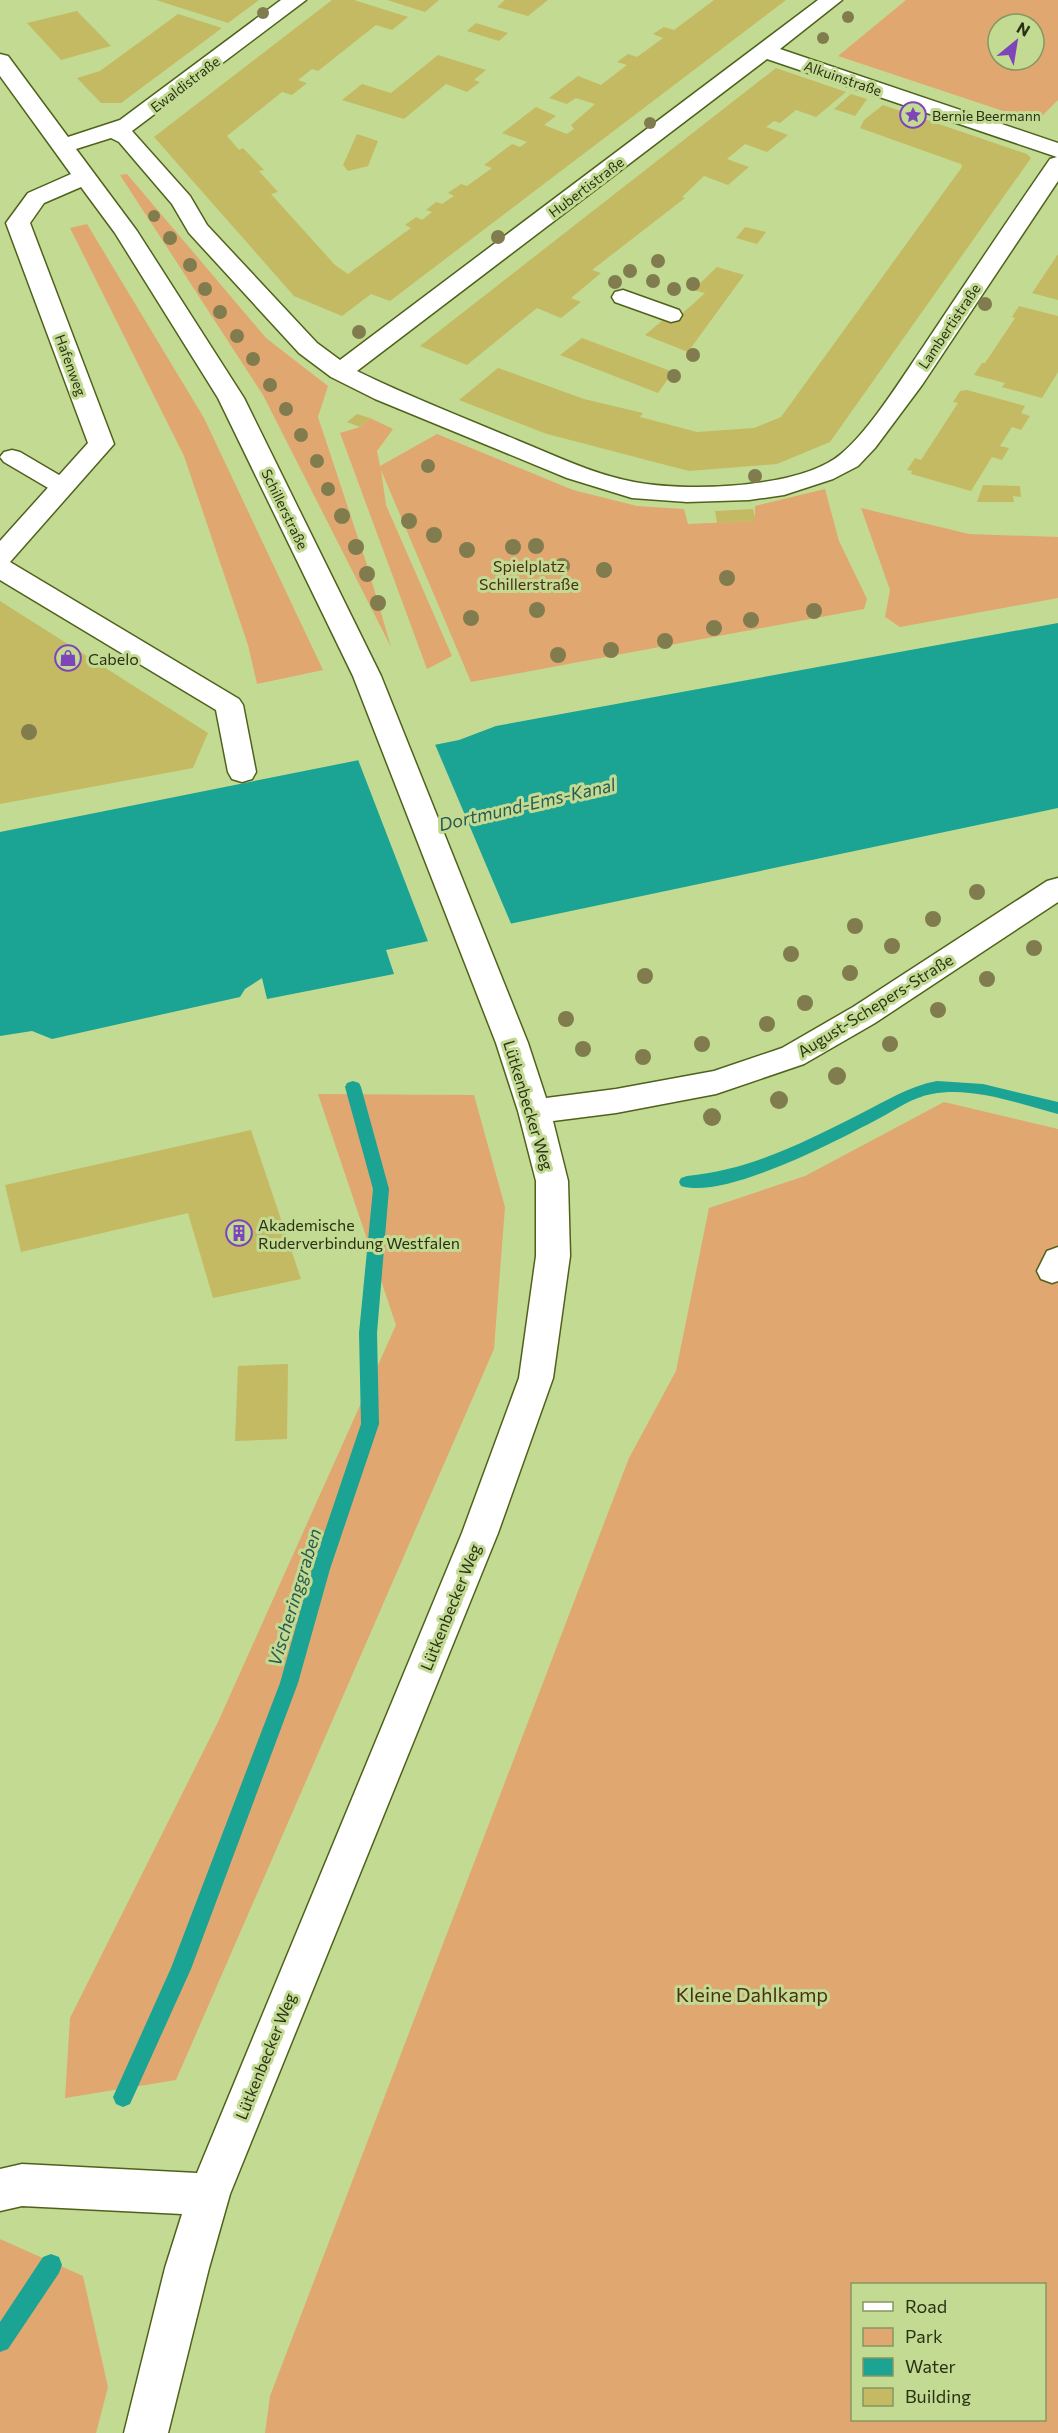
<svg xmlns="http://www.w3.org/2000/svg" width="1058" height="2433" viewBox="0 0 1058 2433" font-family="Commissioner,sans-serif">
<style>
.green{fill:#e1a771;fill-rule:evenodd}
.water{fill:#1ba394}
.pier{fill:#c3da92}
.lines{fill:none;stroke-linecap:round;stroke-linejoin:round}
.stream{fill:#1ba394;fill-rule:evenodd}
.building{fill:#c4ba63}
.service-casing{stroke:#4f621b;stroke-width:3}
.minor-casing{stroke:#4f621b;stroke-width:3}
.service{fill:#fff;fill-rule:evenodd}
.minor{fill:#fff;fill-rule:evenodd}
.tree{fill:#817c4e}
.labels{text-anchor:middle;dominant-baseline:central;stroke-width:6;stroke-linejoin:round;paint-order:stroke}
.far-street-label{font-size:14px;fill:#2a3215;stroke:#c3da92}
.far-poi-label{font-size:14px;fill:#2a3215;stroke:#c3da92;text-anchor:start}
.park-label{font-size:16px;fill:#4b3016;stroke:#c3da92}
.poi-label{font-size:16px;fill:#2a3215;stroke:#c3da92;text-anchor:start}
.street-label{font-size:16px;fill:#2a3215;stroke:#c3da92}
.water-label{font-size:18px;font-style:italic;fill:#285b53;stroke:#c3da92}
.near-park-label{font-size:20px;fill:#4b3016;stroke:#c3da92}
</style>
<rect width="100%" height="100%" fill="#c3da92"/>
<path class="green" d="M906,0H1058V100L1036,122L838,56ZM998,24H1034V60H998Z
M127,174L266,338L328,386L318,417L367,565L391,647L263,395L120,175Z
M87,224L204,418L323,670L257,684L248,645L184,456L70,228Z
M370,418L393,429L377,451L380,466L437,434L573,490L637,506L684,509L688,524L755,521V506L825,489L839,541L867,599L864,609L471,682L381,470L386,505L452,656L427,669L340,433L360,427Z
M861,508L969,534L1058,537V598L900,627L885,617L890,590Z
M318,1094L474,1095L505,1207L494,1349L176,2080L65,2098L70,2018L218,1722L396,1325Z
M944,1102L1058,1129V2433H265L270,2396L629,1458L676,1371L709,1208L805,1176ZM852,2284H1044V2420H852Z
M0,2239L83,2276L108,2387L96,2433H0Z"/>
<path class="water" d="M1058,623V808L386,950L394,974L267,999L262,978L245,989L240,997L52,1039L32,1031L0,1036V832L459,740L496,726Z"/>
<path class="pier" d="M434,742L512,926L429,944L357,757Z"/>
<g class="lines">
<path class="stream" d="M353,1081L359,1083L361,1087L389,1189L377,1333L379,1424L330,1569L298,1683L191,1969L130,2104L123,2107L116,2104L113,2097L171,1968L280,1683L312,1569L361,1424L359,1333L373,1189L345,1087L347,1083Z
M937,1081L983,1084L1058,1102V1114C1019,1104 973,1086 932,1094C913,1097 895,1110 878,1119C838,1140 725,1200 681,1186L679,1182L681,1178L687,1176C751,1170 804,1142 860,1114C886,1101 909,1086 937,1081Z
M51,2254L59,2257L62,2265L59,2273L8,2349L0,2352V2322L43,2257Z"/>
</g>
<path class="building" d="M156,0H259L228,23Z
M332,0H354L408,17L392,30L376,25L318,71L312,69L298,80L307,83L292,95L282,92L227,136L239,150L243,148L264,170L259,171L278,192L271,194L335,265L348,274L411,228L405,225L416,217L422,220L432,212L426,210L436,202L442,204L454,196L448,193L461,184L467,186L492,168L484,165L512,144L520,147L527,142L502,133L536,107L556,116L544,125L567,134L574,129L571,125L595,104L576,98L567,104L549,98L578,76L601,85L627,65L617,62L628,54L637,57L663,38L653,34L664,27L674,30L714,0H786L390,301L371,294L342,316L294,296L154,137Z
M387,0H439L425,12Z
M505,0H548L528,16L497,7Z
M77,11L111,46L61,60L27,23Z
M178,14L222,28L121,103H101L77,78L100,71Z
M476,23L508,33L499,41L467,31Z
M438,55L486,70L474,80L480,82L467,92L446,84L404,119L342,100L362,84L391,93Z
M776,68L846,92L816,117L796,110L780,123L774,121L766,127L788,135L767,152L745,144L727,159L749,167L728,185L704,176L682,197L685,198L592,270L601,273L571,298L581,302L561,318L537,308L467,365L420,346Z
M851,94L867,99L855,116L834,109Z
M883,105L1027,154L1031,158L830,442L777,464L689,471L547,434L459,400L498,368L584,399L643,413L640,417L697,432L754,428L781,417L962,167L961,164L860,128L864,120Z
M357,134L378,141L368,166L348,171L343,165Z
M745,227L766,232L757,244L736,238Z
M1058,254V300L1032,293Z
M717,267L744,275L688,352L645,335L663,320L671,323L693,304L705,293L693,290Z
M1019,306L1058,316V372L1042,398L1002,387L1005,383L974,375L982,363H985L1015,318L1012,317Z
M582,338L673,372L658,393L560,355Z
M967,390L1025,406L1021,413L1030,416L1021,430L1012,427L1000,446L1009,448L1002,460L992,457L971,491L911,474L912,471L907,470L915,458L921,460L958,403L953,402L960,391Z
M357,414L370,418L360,427L347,422Z
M983,485L1020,486L1021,497L1013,496L1014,502H977Z
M753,509L756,521L717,523L715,511Z
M0,601L208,733L193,768L0,804Z
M251,1130L301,1279L213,1298L188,1213L21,1252L5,1185Z
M288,1364L287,1439L235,1441L238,1366Z"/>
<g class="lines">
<g class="service-casing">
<path id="service" d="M623,290L679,310L682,315L679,320L671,322L615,302L612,297L615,292Z
M12,450L20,452L71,482L75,487L71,492L63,494L55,492L4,462L0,457L4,452Z
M1058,1247V1281L1052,1283L1041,1279L1037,1271L1047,1251Z"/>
</g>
<g class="minor-casing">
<path id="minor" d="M281,0H306L132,131L190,196L207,225L317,343L340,360L818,0H842L780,49L1058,143V181L922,385L875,448L858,466L833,479L784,495L749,500L687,502L632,498L567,478L375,399L331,377L299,353L189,233L172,204L119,142L111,138L76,149L137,231L244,398L381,676L528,1043L546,1098L616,1089L714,1071L782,1048L853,1007L1047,881L1058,878V902L875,1023L804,1064L716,1094L616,1113L553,1121L568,1181L570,1256L553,1378L498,1533L230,2194L209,2268L168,2433H124L165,2268L182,2214L22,2206L0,2211V2169L22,2164L197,2173L462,1533L519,1378L536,1256V1181L518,1111L496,1043L353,676L218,398L115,233L81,187L44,203L30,223L114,444L10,562L239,699L243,705L256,772L252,779L242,782L232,779L228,772L216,710L0,580V541L88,443L6,223L28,193L71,174L0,76V54L8,56L68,137L120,120ZM767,59L1057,157L1050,159C1007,221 965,284 923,347C902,378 869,431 841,454C800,489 685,492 634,482C595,475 556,456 519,441C465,418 410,397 357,371Z"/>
</g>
<use href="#service" class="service"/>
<use href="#minor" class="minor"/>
</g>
<g class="tree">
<circle cx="263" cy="13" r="6"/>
<circle cx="848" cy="17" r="6"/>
<circle cx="823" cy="38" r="6"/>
<circle cx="650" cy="123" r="6"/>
<circle cx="154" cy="216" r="6"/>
<circle cx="498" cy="237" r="7"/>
<circle cx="170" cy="238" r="7"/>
<circle cx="658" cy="261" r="7"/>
<circle cx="190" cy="265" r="7"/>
<circle cx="630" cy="271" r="7"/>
<circle cx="653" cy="281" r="7"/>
<circle cx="615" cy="282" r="7"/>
<circle cx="693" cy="284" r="7"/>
<circle cx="205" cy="289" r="7"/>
<circle cx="674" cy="289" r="7"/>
<circle cx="985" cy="304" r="7"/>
<circle cx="220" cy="312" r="7"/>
<circle cx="359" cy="332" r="7"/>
<circle cx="237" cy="336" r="7"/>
<circle cx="693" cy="355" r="7"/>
<circle cx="253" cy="359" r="7"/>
<circle cx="674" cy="376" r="7"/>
<circle cx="270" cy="385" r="7"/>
<circle cx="286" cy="409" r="7"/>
<circle cx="301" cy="435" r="7"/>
<circle cx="317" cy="461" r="7"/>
<circle cx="428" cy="466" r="7"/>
<circle cx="755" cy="476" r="7"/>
<circle cx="328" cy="489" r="7"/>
<circle cx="342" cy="516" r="8"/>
<circle cx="409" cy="521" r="8"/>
<circle cx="434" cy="535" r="8"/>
<circle cx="536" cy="546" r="8"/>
<circle cx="356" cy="547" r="8"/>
<circle cx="513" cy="547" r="8"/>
<circle cx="467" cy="550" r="8"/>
<circle cx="562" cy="566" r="8"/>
<circle cx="604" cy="570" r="8"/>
<circle cx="367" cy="574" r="8"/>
<circle cx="727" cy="578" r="8"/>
<circle cx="378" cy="603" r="8"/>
<circle cx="537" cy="610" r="8"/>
<circle cx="814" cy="611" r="8"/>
<circle cx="471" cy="618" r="8"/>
<circle cx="751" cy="620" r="8"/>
<circle cx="714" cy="628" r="8"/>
<circle cx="665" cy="641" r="8"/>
<circle cx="611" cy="650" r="8"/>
<circle cx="558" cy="655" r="8"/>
<circle cx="29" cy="732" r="8"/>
<circle cx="977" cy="892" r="8"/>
<circle cx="933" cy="919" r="8"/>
<circle cx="855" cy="926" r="8"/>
<circle cx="892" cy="946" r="8"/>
<circle cx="1034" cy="948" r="8"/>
<circle cx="791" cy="954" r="8"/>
<circle cx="850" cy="973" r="8"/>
<circle cx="645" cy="976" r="8"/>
<circle cx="987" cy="979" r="8"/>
<circle cx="805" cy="1003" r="8"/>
<circle cx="938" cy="1010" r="8"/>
<circle cx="566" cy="1019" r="8"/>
<circle cx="767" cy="1024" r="8"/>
<circle cx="702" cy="1044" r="8"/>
<circle cx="890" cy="1044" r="8"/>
<circle cx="583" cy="1049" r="8"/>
<circle cx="643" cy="1057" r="8"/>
<circle cx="837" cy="1076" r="9"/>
<circle cx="779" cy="1100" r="9"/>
<circle cx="712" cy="1117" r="9"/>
</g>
<defs>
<g id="sight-ring" transform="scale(1.35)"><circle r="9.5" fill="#c3da92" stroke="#7e44ba" stroke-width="1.5"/><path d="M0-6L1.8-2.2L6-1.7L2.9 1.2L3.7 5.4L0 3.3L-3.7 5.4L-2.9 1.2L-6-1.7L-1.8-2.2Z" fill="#7e44ba"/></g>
<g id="shop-ring" transform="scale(1.35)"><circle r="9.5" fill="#c3da92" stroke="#7e44ba" stroke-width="1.5"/><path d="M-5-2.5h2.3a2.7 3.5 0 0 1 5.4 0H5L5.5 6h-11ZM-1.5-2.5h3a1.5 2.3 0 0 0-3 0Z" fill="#7e44ba"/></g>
<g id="building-ring" transform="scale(1.35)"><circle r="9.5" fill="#c3da92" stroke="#7e44ba" stroke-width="1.5"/><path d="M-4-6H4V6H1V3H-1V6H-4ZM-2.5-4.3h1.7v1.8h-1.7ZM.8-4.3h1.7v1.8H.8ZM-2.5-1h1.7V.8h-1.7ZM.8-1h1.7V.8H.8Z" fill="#7e44ba"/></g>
</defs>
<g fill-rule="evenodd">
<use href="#sight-ring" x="913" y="115"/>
<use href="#shop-ring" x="68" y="658"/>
<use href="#building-ring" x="239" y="1233"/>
</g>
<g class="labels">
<g class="far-street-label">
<text transform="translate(843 78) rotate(19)">Alkuinstraße</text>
<text transform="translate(185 84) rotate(-37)">Ewaldistraße</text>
<text transform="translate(586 187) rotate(-37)">Hubertistraße</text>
<text transform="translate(949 326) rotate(-56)">Lambertistraße</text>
<text transform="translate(71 365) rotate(70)">Hafenweg</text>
<text transform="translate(285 509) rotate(64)">Schillerstraße</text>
</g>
<g class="far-poi-label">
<text x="932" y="115">Bernie Beermann</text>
</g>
<g class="park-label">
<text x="529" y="565">Spielplatz<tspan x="529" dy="18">Schillerstraße</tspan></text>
</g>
<g class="poi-label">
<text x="88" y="658">Cabelo</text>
<text x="258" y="1224">Akademische<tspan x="258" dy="18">Ruderverbindung Westfalen</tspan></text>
</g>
<g class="street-label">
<text transform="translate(875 1005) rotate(-32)">August-Schepers-Straße</text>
<text transform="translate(529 1105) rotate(73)">Lütkenbecker Weg</text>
<text transform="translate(450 1607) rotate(-68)">Lütkenbecker Weg</text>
<text transform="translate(265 2056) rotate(-68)">Lütkenbecker Weg</text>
</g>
<g class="water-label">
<text transform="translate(527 804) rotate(-13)">Dortmund-Ems-Kanal</text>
<text transform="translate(294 1597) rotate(-73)">Vischeringgraben</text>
</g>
<g class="near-park-label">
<text x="752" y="1994">Kleine Dahlkamp</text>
</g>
</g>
<rect x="851" y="2283" width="195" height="138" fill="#c3da92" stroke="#869760" stroke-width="1.5"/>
<rect x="863" y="2302" width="30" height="9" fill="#ffffff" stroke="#869760" stroke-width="1.5"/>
<text x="905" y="2313" font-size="18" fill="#2a3215">Road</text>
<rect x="863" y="2328" width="30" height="18" fill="#e1a771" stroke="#869760" stroke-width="1.5"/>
<text x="905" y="2343" font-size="18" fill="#2a3215">Park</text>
<rect x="863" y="2358" width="30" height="18" fill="#1ba394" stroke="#869760" stroke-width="1.5"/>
<text x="905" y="2373" font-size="18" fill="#2a3215">Water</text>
<rect x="863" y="2388" width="30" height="18" fill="#c4ba63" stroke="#869760" stroke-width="1.5"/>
<text x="905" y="2403" font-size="18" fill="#2a3215">Building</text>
<g transform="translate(1016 42) rotate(30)"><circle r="28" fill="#c3da92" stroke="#869760" stroke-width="1.5"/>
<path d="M0-4.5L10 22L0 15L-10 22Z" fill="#7e44ba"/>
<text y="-9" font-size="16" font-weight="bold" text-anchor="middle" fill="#2a3215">N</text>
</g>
</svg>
